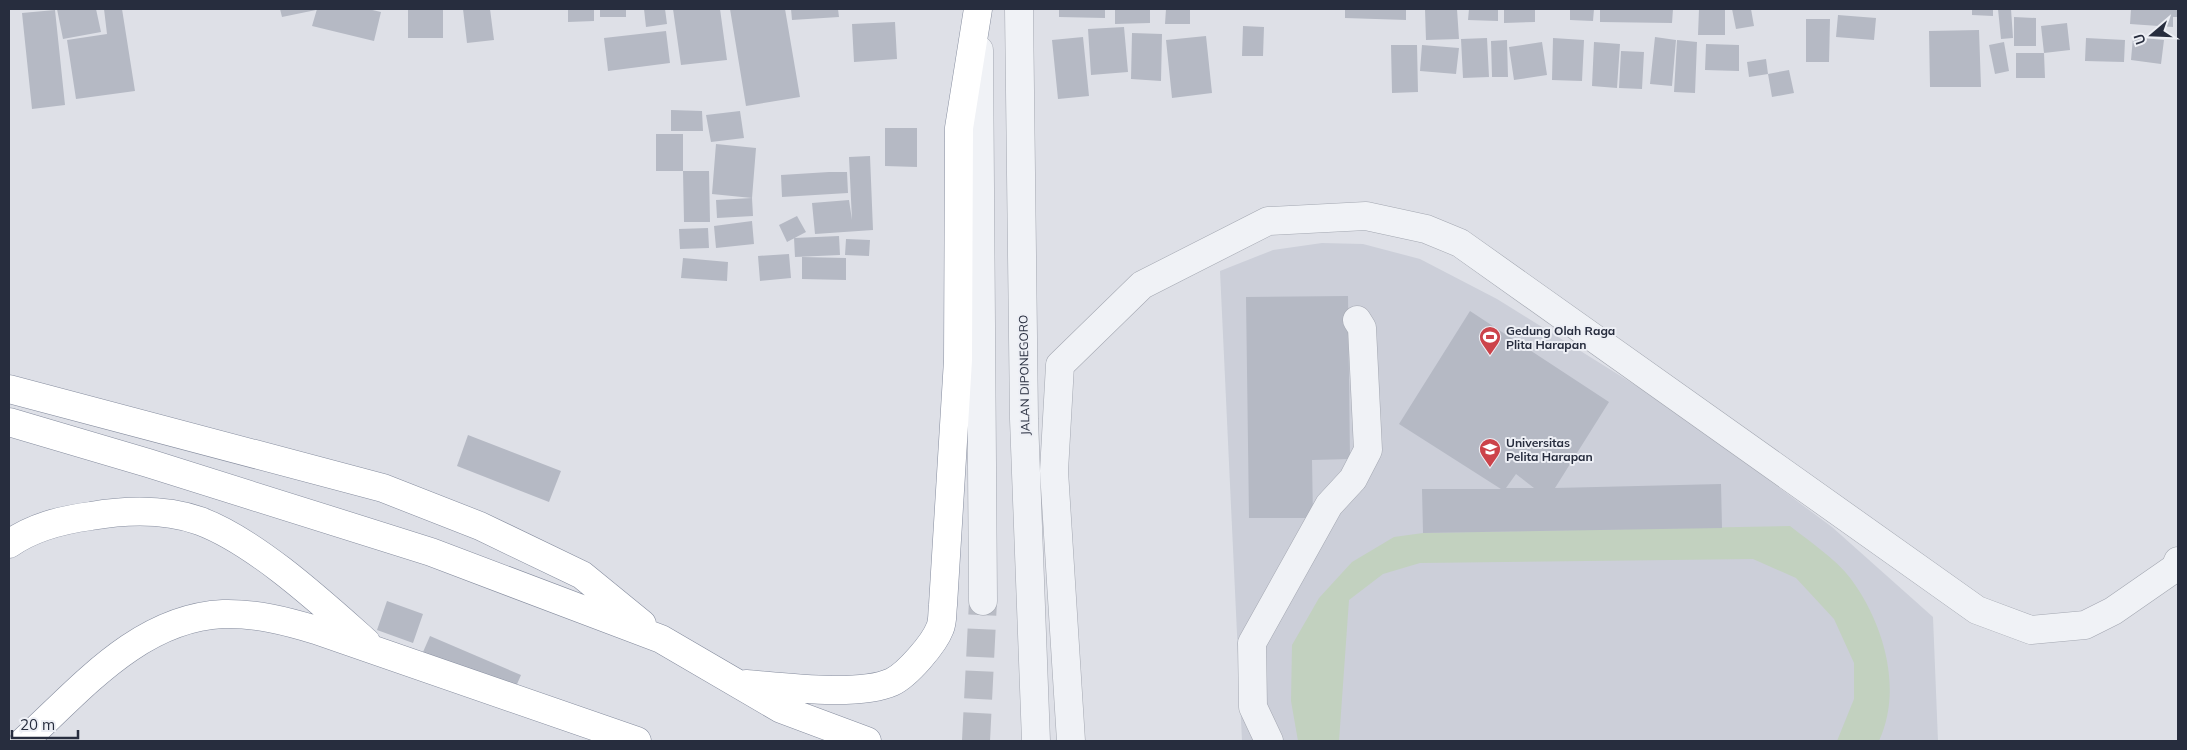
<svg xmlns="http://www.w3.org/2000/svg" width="2187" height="750" viewBox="0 0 2187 750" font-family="Mulish,sans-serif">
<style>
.built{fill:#cccfd9}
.green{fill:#c2d1bf}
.building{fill:#b5b9c4;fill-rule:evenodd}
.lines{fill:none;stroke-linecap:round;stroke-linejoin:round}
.minor-tunnel{stroke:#b9bcc5;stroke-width:28;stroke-dasharray:28 14;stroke-linecap:butt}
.minor-casing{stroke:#a3a7b1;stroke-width:29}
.highway-casing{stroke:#858c9e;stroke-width:29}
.minor{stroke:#f0f2f6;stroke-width:28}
.highway{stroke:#fff;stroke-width:28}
.labels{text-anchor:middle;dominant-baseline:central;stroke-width:4;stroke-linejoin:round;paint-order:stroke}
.poi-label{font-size:12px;font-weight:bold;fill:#272d3e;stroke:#edeff5;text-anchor:start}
.street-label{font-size:12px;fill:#272d3e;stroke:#edeff5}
</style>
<rect width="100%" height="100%" fill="#dee0e7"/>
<path class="built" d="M1322,243L1363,244L1420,259L1497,299L1672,408L1832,527L1933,617L1938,741H1242L1220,271L1273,250Z"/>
<path class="green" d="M1790,526C1810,542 1835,558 1851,579C1884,624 1903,689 1879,741H1837L1854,699V663L1834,619L1796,578L1753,559L1420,563L1383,574L1349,600L1339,741H1298L1291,701L1292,645L1319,598L1352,562L1394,537L1423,533Z"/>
<path class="building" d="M57,9H96L101,32L63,39Z
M104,9H122L135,91L76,99L67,40L107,34Z
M280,9H316V10L282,17Z
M317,9H368L381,12L374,41L312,26Z
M408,9H443V38H408Z
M463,9H490L494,40L467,43Z
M568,9H594V21L568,22Z
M600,9H626V17H600Z
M644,9H665L667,24L646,27Z
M673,9H720L727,60L681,65Z
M730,9H785L800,97L746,106Z
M791,9H838L839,17L792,20Z
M1059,9H1105V18L1059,17Z
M1115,9H1150V23L1115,24Z
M1166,9H1190V24H1165Z
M1345,9H1406V20L1345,18Z
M1425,9H1457L1459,39L1426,40Z
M1469,9H1498V21L1468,20Z
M1504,9H1535V22L1504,23Z
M1570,9H1594L1593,21L1570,20Z
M1600,9H1673L1672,23L1600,22Z
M1699,9H1725V35H1698Z
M1732,9H1751L1754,26L1736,29Z
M1972,9H1993V16L1972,15Z
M1998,9H2011L2013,38L2001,39Z
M2131,9H2178V17H2173V27L2130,24Z
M55,10L65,105L32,109L22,13Z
M1838,15L1876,18L1874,40L1836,37Z
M2014,17L2036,18V46H2014Z
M1806,19H1830L1829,62H1806Z
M895,22L897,59L854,62L852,24Z
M2067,23L2070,50L2044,53L2041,26Z
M1243,26L1264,27L1263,56H1242Z
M1124,27L1128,72L1091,75L1088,29Z
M1979,30L1981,87H1930L1929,31Z
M666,31L670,63L608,71L604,38Z
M1132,33L1162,34L1161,81L1131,79Z
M1206,36L1212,93L1172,98L1166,40Z
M1083,37L1089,96L1058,99L1052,40Z
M1655,37L1676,40L1672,86L1650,84Z
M2133,37L2164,40L2161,64L2131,60Z
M1487,38L1489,77L1463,78L1461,39Z
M1553,38L1584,40L1582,81L1552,80Z
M2086,38L2125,40L2124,62L2085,61Z
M1507,40L1508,77H1492L1491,41Z
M1677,40L1697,42L1695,93L1674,92Z
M1542,42L1547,75L1514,80L1509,47Z
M1594,42L1620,44L1617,88L1592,86Z
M2004,42L2009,71L1995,74L1989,45Z
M1706,44L1739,45V71L1705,70Z
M1391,45H1417L1418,92L1392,93Z
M1422,45L1459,48L1456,74L1420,71Z
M1621,51L1644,52L1642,89L1619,88Z
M2016,53H2044L2045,78H2016Z
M1766,59L1768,74L1749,77L1747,62Z
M1789,70L1794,93L1772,97L1768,74Z
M671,110L702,111L703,131H671Z
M740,111L744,138L711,142L706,115Z
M885,128H917V167L885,166Z
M656,134H683V171H656Z
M716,144L756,148L752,198L753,216L717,218L716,200L752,198L712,194Z
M870,156L873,230L815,234L812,203L849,200L852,220L849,157Z
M683,171H709L710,222H684Z
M829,172H847L848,193L782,197L781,175Z
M797,216L806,232L787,242L779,225Z
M752,221L754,244L716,248L714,226Z
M708,228L709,248L680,249L679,229Z
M839,236L840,255L795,257L794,238Z
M846,239L870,240L869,256L845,255Z
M789,254L791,278L760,281L758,256Z
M802,257L846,258V280L802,279Z
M683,258L728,262L727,281L681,278Z
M1348,296L1350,459L1312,460L1313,518H1249L1246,297Z
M1470,311L1609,402L1555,488L1721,484L1722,528L1423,533L1422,489H1501L1399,424ZM1516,474L1534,488H1506Z
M468,435L561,471L549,502L457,466Z
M387,601L423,614L413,643L377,630Z
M430,636L521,675L514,691L423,652Z"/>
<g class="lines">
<path class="minor-tunnel" d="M976,741L983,601"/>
<g class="minor-casing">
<path id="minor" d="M1019,9L1024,419L1036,741
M979,50L983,601
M1071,741L1054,471L1060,365L1142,285L1268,221L1366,216L1426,229L1460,243L1977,610L2031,630L2085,625L2113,611L2175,568L2178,561
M1269,741L1253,707L1252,643L1329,505L1353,479L1368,450L1362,328L1357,320"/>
</g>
<g class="highway-casing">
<path id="highway" d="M9,389L383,488L480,526L582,575L642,624
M9,422L148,463L431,552L661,639L781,709L867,741
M9,544C33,527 61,520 91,516C126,510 166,509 200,521C256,542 322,603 366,642
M746,684C783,687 859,697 892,682C907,675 934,644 940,628C943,621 942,612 943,605L958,360L959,128L978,9
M24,741C81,689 139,618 223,614C255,613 286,621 316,630L637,741"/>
</g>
<use href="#minor" class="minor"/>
<use href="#highway" class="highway"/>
</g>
<defs>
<g id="stadium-pin" transform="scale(1.125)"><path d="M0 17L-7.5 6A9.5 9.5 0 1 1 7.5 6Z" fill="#cc434a" stroke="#edeff5"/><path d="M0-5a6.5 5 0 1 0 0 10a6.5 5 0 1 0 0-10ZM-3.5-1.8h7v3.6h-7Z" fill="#fff"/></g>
<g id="university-pin" transform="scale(1.125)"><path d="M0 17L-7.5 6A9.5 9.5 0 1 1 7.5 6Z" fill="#cc434a" stroke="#edeff5"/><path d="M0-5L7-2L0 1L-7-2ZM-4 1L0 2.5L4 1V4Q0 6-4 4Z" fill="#fff"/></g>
</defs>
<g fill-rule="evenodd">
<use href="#stadium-pin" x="1490" y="337"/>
<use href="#university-pin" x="1490" y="449"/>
</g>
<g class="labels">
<g class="poi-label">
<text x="1506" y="330">Gedung Olah Raga<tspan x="1506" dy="14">Plita Harapan</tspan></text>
<text x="1506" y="442">Universitas<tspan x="1506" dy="14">Pelita Harapan</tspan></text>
</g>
<g class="street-label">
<text transform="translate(1024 375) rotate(-91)">JALAN DIPONEGORO</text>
</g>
</g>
<rect width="2187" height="750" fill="none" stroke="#272d3e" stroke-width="20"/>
<g transform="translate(2152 35) rotate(251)" stroke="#edeff5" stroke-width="4" paint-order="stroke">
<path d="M0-4L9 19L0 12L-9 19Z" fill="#272d3e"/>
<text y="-8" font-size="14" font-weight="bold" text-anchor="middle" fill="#272d3e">U</text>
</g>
<path d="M12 730v8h66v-8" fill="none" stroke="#272d3e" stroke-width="2.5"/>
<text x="20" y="730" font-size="15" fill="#272d3e" stroke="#edeff5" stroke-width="4" paint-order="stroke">20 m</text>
</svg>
